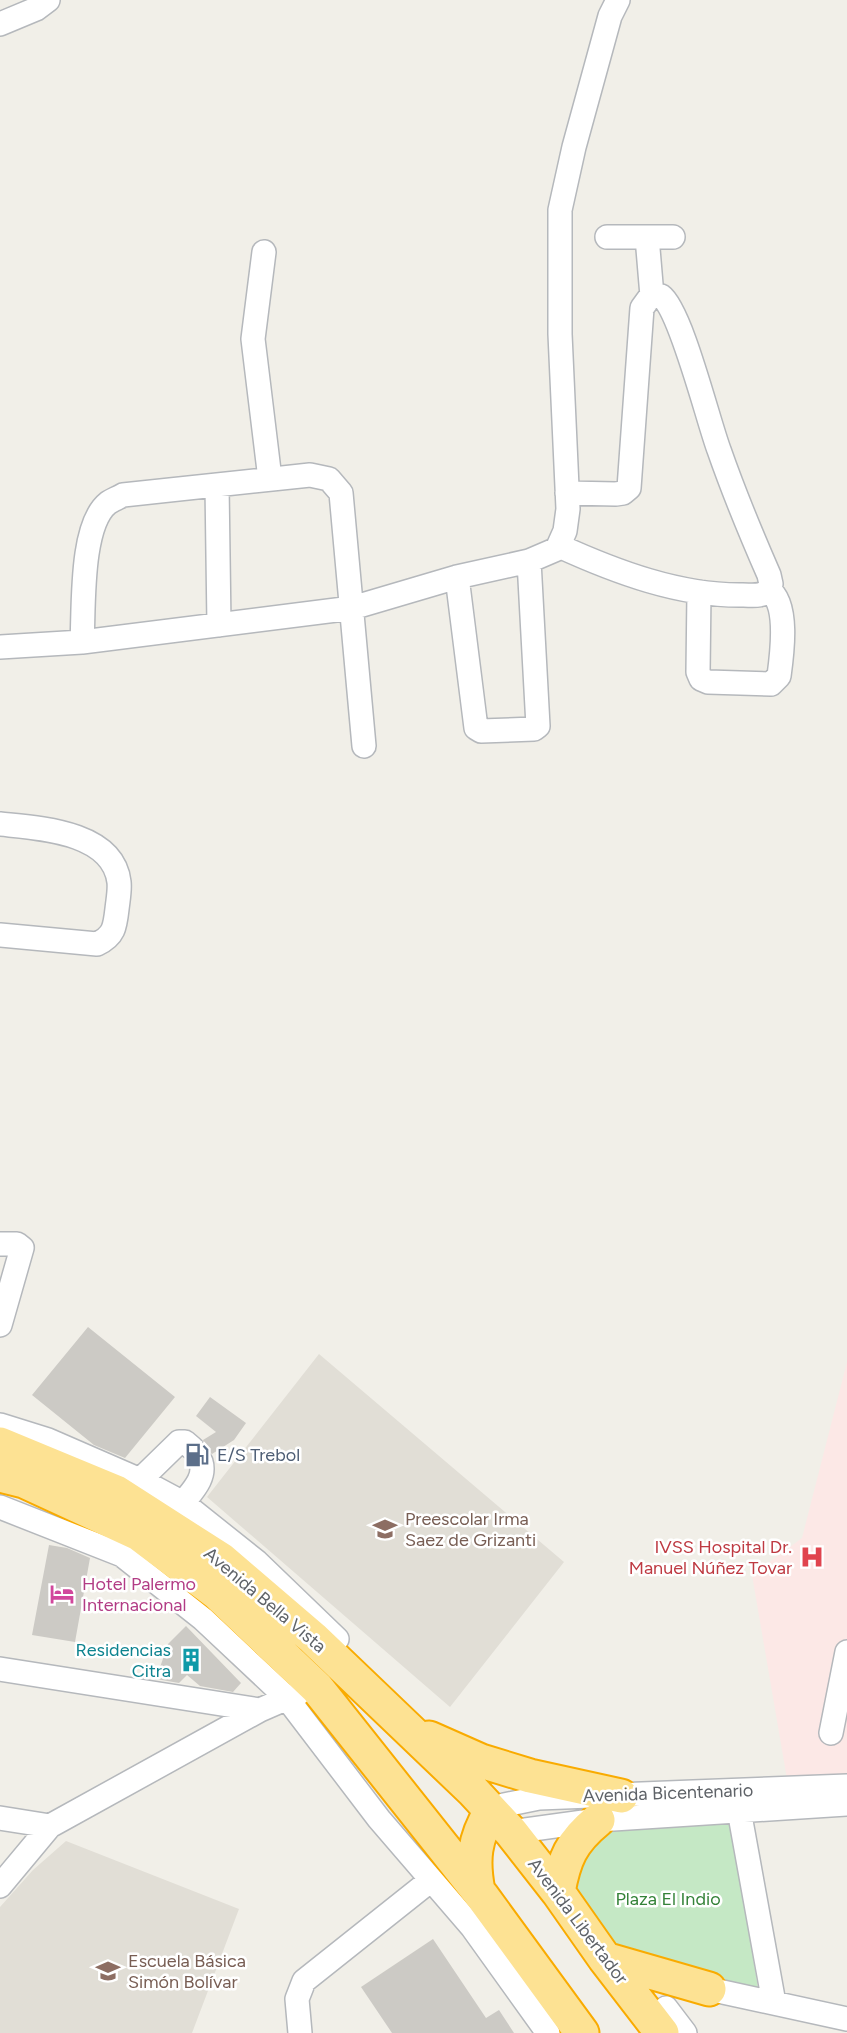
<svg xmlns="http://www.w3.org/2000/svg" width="847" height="2033" viewBox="0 0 847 2033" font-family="Figtree,sans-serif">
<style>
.education{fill:#e1ded6}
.medical{fill:#fce8e6}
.green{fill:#c5e8c5}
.building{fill:#cccac5}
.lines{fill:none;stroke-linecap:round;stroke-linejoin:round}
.minor-casing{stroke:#b5b8bc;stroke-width:26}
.highway-casing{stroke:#f9ab00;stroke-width:37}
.minor{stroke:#fff;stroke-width:23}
.highway{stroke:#fde293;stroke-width:33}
.labels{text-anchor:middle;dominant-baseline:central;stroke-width:5;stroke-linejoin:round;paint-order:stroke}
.service-label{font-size:18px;fill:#4e5e75;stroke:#fff;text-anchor:start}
.education-label{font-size:18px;fill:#785e54;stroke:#fff;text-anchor:start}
.health-label{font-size:18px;fill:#be3a42;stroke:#fff;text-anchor:end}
.hotel-label{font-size:18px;fill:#b23c85;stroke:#fff;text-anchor:start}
.street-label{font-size:18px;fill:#5f6368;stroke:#fff}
.culture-label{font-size:18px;fill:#0d838f;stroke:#fff;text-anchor:end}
.park-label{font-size:18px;fill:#348238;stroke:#fff}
</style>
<rect width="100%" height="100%" fill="#f1efe8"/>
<path class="education" d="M319,1354L564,1562L450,1707L207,1497Z
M66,1841L239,1909L192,2033H0V1907L33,1870Z"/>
<path class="medical" d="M847,1362V1776L787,1779L752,1575L802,1538Z"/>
<path class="green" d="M731,1821L760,2000L605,1959L564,1863L588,1828Z"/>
<path class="building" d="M88,1327L175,1397L125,1458L94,1445L32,1395Z
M210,1397L246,1423L234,1440L212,1454L206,1449L203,1440L216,1432L196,1416Z
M49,1545L67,1548L90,1558L75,1642L32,1635Z
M186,1626L241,1683L233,1692L200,1686L187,1675L179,1683L156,1679L168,1644Z
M433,1939L486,2018L499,2010L514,2033H392L361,1987Z"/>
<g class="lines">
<g class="minor-casing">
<path id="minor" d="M0,24L36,9L48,0
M607,237H673
M647,237L652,296
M264,252L253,339L270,479
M217,485L219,625
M567,493L616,494L623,493L629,488L642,308L650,297L661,296C681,310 708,421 719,450C734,493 751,534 769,575L771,584L769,590
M559,546C616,572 680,596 743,595C753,595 762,597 769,590
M457,577L476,728L481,731L534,729L538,726L529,561
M699,592L698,672L701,679L708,682L771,684L779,676C782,654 789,604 769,590
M82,642C84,608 80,525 108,503C112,500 118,498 123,495L310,475L329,479L341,493L364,746
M0,647L82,642L352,608L457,577L529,561L557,549L565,531L568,509L560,334V210L574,147L610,16L618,0
M0,824C37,828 113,831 119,882C120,890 118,900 117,909C115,927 114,936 97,944L0,935
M0,1244H17L22,1248L0,1325
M0,1425L48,1440L140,1480L183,1503L257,1562L337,1639
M140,1480L179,1442H185L192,1448
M183,1503C192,1491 206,1478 201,1462
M0,1507L122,1555L203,1619L286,1697L379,1819L472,1927L548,2033
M0,1669L260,1710
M831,1733L847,1652
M739,1810L774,2003
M491,1811L504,1805L539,1798L847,1786
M0,1818L50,1826L260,1710L299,1693
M511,1832L598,1820L847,1804
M0,1886L50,1826
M709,1989L847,2019
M666,2008L685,2033
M300,2033L297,1999L304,1981L431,1880"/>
</g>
<g class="highway-casing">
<path id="highway" d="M0,1444L116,1492L222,1560L313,1638L473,1791L511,1832L558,1892L605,1959L662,2033
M0,1475L24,1481L139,1534L217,1593L317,1688L482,1896L582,2033
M429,1738L481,1761L530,1776L621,1796
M478,1891C472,1860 474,1839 491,1811
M558,1892C564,1859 571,1842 598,1820
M605,1959L709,1989"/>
</g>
<use href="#minor" class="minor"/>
<use href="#highway" class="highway"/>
</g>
<defs>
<g id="fuel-bare" transform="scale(1.89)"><path d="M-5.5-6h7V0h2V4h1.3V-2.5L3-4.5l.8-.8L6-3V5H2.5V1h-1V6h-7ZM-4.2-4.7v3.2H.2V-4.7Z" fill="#5c6f8a" stroke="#fff" stroke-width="2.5" paint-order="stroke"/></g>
<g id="school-bare" transform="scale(1.89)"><path d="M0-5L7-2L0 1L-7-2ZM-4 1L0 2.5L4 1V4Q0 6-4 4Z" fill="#8d6e63" stroke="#fff" stroke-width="2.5" paint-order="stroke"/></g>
<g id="hospital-bare" transform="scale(1.89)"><path d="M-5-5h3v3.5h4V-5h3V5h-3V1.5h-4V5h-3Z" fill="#e0444e" stroke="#fff" stroke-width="2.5" paint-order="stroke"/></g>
<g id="hotel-bare" transform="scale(1.89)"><path d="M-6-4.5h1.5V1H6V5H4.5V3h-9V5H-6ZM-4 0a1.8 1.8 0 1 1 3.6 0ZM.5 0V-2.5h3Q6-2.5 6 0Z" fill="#d1479c" stroke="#fff" stroke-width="2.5" paint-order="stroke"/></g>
<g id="building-bare" transform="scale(1.89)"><path d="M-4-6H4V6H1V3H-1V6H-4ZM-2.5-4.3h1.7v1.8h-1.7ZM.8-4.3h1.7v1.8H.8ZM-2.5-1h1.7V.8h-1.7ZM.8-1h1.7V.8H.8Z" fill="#0f9aa8" stroke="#fff" stroke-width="2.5" paint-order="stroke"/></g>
</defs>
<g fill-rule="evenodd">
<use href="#fuel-bare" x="197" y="1455"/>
<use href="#school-bare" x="385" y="1529"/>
<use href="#hospital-bare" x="812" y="1557"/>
<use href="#hotel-bare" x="62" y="1594"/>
<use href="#building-bare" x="191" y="1660"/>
<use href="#school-bare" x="108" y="1971"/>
</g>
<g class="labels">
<g class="service-label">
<text x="217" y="1455">E/S Trebol</text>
</g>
<g class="education-label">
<text x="405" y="1519">Preescolar Irma<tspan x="405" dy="21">Saez de Grizanti</tspan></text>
<text x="128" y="1961">Escuela Básica<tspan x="128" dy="21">Simón Bolívar</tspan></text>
</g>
<g class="health-label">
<text x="792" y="1547">IVSS Hospital Dr.<tspan x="792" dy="21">Manuel Núñez Tovar</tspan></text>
</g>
<g class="hotel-label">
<text x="82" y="1584">Hotel Palermo<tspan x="82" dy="21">Internacional</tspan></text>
</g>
<g class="street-label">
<text transform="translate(265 1600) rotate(40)">Avenida Bella Vista</text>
<text transform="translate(668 1793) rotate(-2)">Avenida Bicentenario</text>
<text transform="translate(578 1921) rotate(53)">Avenida Libertador</text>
</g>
<g class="culture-label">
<text x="171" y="1650">Residencias<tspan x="171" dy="21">Citra</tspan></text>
</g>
<g class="park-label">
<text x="668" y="1899">Plaza El Indio</text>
</g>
</g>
</svg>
